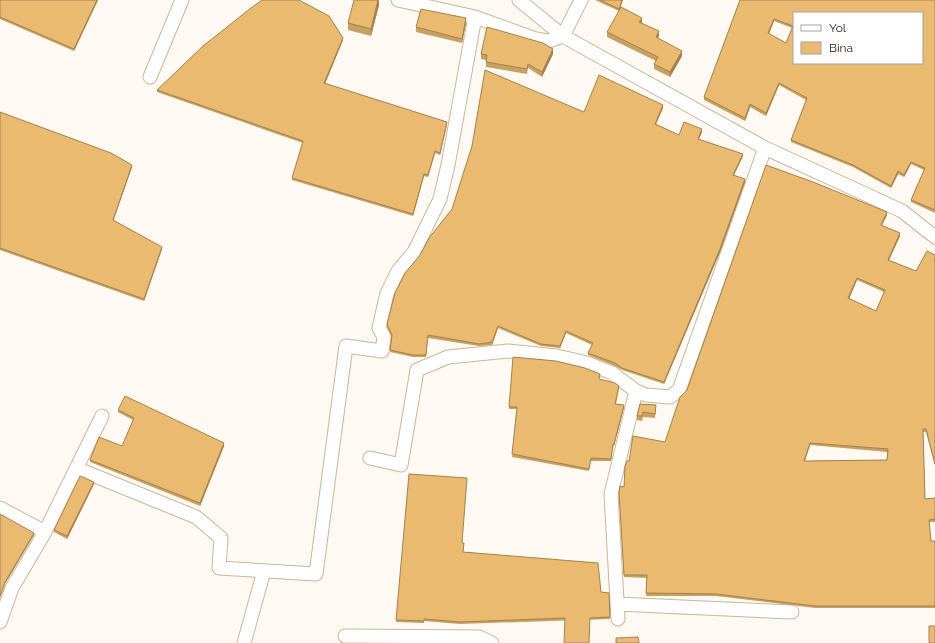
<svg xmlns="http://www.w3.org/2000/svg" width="935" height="643" viewBox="0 0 935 643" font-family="Raleway,sans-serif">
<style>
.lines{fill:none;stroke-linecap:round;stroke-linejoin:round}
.minor-casing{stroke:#cbb697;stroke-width:15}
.minor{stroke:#fff;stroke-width:13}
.wall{fill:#c8a060;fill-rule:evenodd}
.shaded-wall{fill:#a3824e}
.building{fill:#e9ba70;stroke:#a3824e;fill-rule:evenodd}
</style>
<rect width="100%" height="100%" fill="#fef9f3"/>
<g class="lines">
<g class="minor-casing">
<path id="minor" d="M398,0L475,17L536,39L549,41L563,36L581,0
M519,0L563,36L765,148L902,211L935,237
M150,77L182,0
M370,458L401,465L417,370L448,357L508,351L557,356L587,363L612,373L636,391L646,395L670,397L679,390L765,148
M78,469L196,517L221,538L219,568L316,574L346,346L382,351L384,337L379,328L387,293L398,271L414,252L440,199L448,165L475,17
M0,508L45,532
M617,604L792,612
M618,619L611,494L636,391
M0,622L12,588L45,532L102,416
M345,636L479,637L492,643
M244,643L264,571"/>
</g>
<use href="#minor" class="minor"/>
</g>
<path class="wall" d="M0,0H98L74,51L0,19Z
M379,0V5L371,36L348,30V23Z
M595,0H623L619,11L642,23L659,36L658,38L682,56L670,77L654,69V64L656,61L607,37V32L619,11Z
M740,0H935V213L911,202V200L924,170L911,164L904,177L898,174L891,188L853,167L791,142V140L806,100L779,85L766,116L750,107L745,121L704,100V97ZM774,21L792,28L786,43L769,34Z
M466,23L462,43L416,32V27Z
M343,40L325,84L447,124L440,155L435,153L428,177L424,176L413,216L292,180V178L303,143L157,92V90Z
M481,54H553L542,77L528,68L527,74L486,67V60L481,59Z
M663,108L656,124L679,135L702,132L699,139L743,156L734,175L745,182L720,252L664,384L622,370L615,366L588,355V353L592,345L566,333L560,348L541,346L498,328L492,345L479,346L428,338L426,357H413L390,352L392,337L387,327V324L584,112Z
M0,112L132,167L113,220L162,249L144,301L0,250Z
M887,215L882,225L900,236L889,260L916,271L935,261V466L926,432H923L925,499L935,498V522H929L931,541H935V608H815L716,596H646L647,578L624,577L619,492L624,487L629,461L665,442ZM857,280L884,292L876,311L849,299ZM810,445L887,452V460L805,461Z
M619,388L616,404L624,407L614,446H613L611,461H591L589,471L512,457L517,409H509V407Z
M640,404L656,410L655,418L643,417L642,421L637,420V416Z
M118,410L224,446L200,506L90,462V460L122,446L133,420L118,412Z
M94,484L67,539L54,532V530Z
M462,543L463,552L601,592L609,593L610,619L460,624L424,621V623L396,622V620Z"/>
<path class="shaded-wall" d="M97,0H98L74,51V49Z
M378,0H379V5L371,36V29Z
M622,0H623L619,11V9Z
M466,18V23L462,43V39Z
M642,18V23L639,27V22Z
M774,19V21L768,36V33Z
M659,31V36L656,42V37Z
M343,38V40L324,86V83Z
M553,49V54L542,77V72Z
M682,51V56L670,77V72Z
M779,83V85L766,116V113Z
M750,104V107L745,121V118Z
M663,105V108L655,126V124Z
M447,122V124L440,155V153Z
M702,129V132L698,141V139Z
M435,151V153L428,177V175Z
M743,154V156L733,177V175Z
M911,162V164L904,177V175Z
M132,165V167L113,222V220Z
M898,171V174L891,188V186Z
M424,174V176L413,216V214Z
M745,179V182L720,252L664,384V382Z
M887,212V215L881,227V225Z
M900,233V236L888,262V260Z
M162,247V249L144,301V299Z
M857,278V280L848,301V298Z
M498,326V328L492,345V342Z
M566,331V333L560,348V346Z
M624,405V407L614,446V444Z
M224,443V446L200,506V503Z
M810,443V445L804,463V461Z
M94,482V484L67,539V536Z
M34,533V535L5,584L0,598V596L5,582Z"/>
<path class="building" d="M0,0H97L74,49L0,17Z
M262,0H299L329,16L343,38L324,83L447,122L440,153L435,151L428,175L424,174L413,214L292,178L303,141L157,90L203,46L251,8Z
M354,0H378L371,29L348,23Z
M600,0H622L619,9Z
M740,0H935V210L911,200L925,168L911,162L904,175L898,171L891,186L853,165L791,140L807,98L779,83L766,113L750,104L745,118L704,97ZM794,13H922V63H794ZM774,19L793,26L786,43L768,33Z
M621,7L642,18L639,22L659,31L656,37L682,51L670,72L654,64L658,57L607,32Z
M421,9L466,18L462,39L416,27Z
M487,27L543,43L553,49L542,72L528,64L527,69L486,62L487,55L481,54Z
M485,70L584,112L599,75L663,105L655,124L679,135L684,122L702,129L698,139L743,154L733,175L745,179L720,249L664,382L622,368L615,363L588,353L593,343L566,331L560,346L541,344L498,326L492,342L479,344L428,335L426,355H413L390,350L392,335L387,324L395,293L405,273L420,255L429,238L452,209L472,146Z
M0,112L111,153L132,165L113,220L162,247L144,299L0,248Z
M766,165L813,182L887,212L881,225L900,233L888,260L916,271L927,251L935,255V257L934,260L935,261V464L926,429H923L925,499L935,498V519L929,520L931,541H935V606H815L716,594L646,593L647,575H624L619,492L620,486L624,487L625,466L627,461H629L633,436L665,442L680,397L687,390ZM857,278L885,290L876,311L848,298ZM810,443L888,449L887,460L804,461Z
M513,357L556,361L585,368L600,374L599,379L615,383L619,386L615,404L624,405L614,444H613L611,459L591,458L589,469L512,454L517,407H509Z
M125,396L224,443L200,503L90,460L99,437L122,446L134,418L118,410Z
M640,404L656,405L655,414L643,412L642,416H637Z
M409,474L467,478L462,543H464L463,552L598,563L601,592L609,593L610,617L590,618L589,643H564L565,618L460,622L424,619V621L396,620Z
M80,476L94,482L67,536L54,530Z
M0,514L34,533L5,582L0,596Z
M929,626H935V643H929Z
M638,637L639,643H616V638Z"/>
<rect x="793" y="12" width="130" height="52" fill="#ffffff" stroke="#a5a29d"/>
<rect x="801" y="25" width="20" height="6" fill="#ffffff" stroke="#a5a29d"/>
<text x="829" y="32" font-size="12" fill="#1f170b">Yol</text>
<rect x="801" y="42" width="20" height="12" fill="#e9ba70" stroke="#a5a29d"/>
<text x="829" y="52" font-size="12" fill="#1f170b">Bina</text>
</svg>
